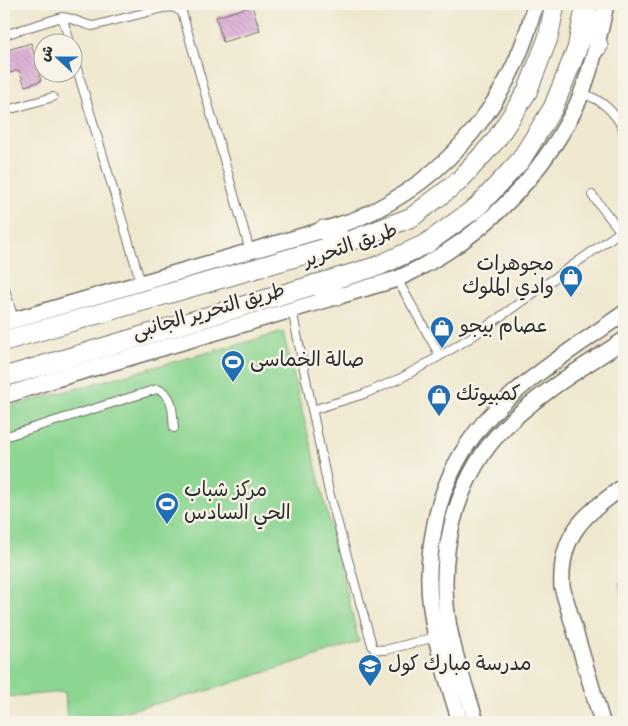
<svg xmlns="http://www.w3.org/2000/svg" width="628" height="726" viewBox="0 0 628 726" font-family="Dekko,'Playpen Sans Arabic',sans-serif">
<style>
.pitch{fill:#8cd692;stroke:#5c805e}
.building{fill:url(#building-back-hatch)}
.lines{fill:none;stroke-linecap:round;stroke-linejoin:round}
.service-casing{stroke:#706d64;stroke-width:10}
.minor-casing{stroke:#706d64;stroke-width:18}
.tertiary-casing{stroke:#706d64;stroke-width:21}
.service{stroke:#fff;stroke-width:8}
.minor{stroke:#fff;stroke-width:15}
.tertiary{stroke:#fff;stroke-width:19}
.labels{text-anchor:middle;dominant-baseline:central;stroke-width:5;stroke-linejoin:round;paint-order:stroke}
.street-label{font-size:20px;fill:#2b2b2b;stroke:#f7f3e8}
.poi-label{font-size:20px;fill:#2b2b2b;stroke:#f7f3e8;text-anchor:start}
</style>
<defs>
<pattern id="building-back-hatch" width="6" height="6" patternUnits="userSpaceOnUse" patternTransform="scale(1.25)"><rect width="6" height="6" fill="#d79dd3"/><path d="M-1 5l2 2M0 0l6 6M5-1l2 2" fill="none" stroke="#af80ab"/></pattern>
</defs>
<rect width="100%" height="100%" fill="#f7f3e8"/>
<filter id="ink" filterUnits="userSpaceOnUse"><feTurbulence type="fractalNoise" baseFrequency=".02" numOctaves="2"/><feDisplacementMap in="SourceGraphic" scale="10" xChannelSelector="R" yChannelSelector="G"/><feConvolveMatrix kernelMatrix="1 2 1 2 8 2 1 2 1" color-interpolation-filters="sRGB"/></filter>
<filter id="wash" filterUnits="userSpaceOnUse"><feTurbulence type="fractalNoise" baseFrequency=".0096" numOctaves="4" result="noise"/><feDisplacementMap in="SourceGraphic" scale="20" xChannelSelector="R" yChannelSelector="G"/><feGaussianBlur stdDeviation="1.12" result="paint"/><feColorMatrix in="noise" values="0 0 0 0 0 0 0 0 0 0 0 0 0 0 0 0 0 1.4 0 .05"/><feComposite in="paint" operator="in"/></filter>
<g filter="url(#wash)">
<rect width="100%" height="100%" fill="#efe8cf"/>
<path class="pitch" d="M283,332L359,642L207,691L82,722H67L65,692L4,697V408Z"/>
<g id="blocks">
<path class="building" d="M252,6L260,31L223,42L216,17Z
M31,43L41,81L25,86L19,70L4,75V51Z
M624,581V603L618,583Z"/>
</g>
</g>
<g filter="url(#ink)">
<use href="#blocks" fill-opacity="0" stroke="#706d64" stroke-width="1"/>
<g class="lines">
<g class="service-casing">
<path id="service" d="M62,17L70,42
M4,35L62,17C73,18 82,24 93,26L163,8L173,7L182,12L250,251
M72,52L141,283
M582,93C602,100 614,111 624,130
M4,111L53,97
M592,195L621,232
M397,279L440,356
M4,286L14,320
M292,310L329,492L372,645L374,649L385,650L436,637
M312,410L364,394L401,378L440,356L473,336L624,229
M4,437L157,389C175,395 172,412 174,428"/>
</g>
<g class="minor-casing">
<path id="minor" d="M4,323L323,230C334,226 347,223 359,218C449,178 513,99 535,4
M4,396L56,379L397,279C463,249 516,203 556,142C566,126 576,109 582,92C593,63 600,34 606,4
M460,722C449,685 436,647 431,608C427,582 429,555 434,529C440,495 454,462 474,435C508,388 577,347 624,313
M476,722C465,685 449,643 446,605C440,542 460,472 505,427C540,392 584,367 624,340
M602,722L562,587C559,533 585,515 624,486"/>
</g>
<g class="tertiary-casing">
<path id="tertiary" d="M586,9L598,46
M323,230L347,242
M315,284L337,296
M4,341L347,242L412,217L458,182L496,140L527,92L548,38L555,4
M4,377L378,266L426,244L477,207L520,161L553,108L577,49L586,4"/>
</g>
<use href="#service" class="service"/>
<use href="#minor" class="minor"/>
<use href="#tertiary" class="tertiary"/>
</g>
</g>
<defs>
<g id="shop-pin" transform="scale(1.25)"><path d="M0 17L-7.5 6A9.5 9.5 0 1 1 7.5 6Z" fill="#1f6fb2" stroke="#f7f3e8"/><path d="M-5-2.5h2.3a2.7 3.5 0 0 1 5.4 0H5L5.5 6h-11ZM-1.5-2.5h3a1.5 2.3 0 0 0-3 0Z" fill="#fff"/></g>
<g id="stadium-pin" transform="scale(1.25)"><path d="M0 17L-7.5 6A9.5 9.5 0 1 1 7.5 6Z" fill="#1f6fb2" stroke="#f7f3e8"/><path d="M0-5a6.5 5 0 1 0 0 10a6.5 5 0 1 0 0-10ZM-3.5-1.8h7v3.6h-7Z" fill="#fff"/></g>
<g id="school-pin" transform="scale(1.25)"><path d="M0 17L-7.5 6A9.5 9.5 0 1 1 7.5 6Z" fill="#1f6fb2" stroke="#f7f3e8"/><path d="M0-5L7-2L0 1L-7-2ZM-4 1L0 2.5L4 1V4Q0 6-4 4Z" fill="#fff"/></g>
</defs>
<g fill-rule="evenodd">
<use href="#shop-pin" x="571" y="277"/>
<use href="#shop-pin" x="442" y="328"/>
<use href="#stadium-pin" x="233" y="362"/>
<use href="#shop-pin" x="439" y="396"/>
<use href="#stadium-pin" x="167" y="504"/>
<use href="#school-pin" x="370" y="666"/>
</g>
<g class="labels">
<g class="street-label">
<text transform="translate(351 247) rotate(-19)">طريق التحرير</text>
<text transform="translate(209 313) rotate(-16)">طريق التحرير الجانبى</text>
</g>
<g class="poi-label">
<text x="554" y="266" text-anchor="end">مجوهرات<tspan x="554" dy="23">وادي الملوك</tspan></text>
<text x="460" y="328">عصام بيجو</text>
<text x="250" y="362">صالة الخماسى</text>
<text x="456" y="396">كمبيوتك</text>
<text x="184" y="492">مركز شباب<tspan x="184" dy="23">الحي السادس</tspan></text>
<text x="388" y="666">مدرسة مبارك كول</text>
</g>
</g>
<rect width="628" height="726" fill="none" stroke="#f7f3e8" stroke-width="20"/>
<g transform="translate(58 58) rotate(291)"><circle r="24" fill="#f7f3e8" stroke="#a5a39c"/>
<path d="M0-4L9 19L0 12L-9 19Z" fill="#1f6fb2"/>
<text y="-8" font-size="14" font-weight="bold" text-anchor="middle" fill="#2b2b2b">ش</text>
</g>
</svg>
